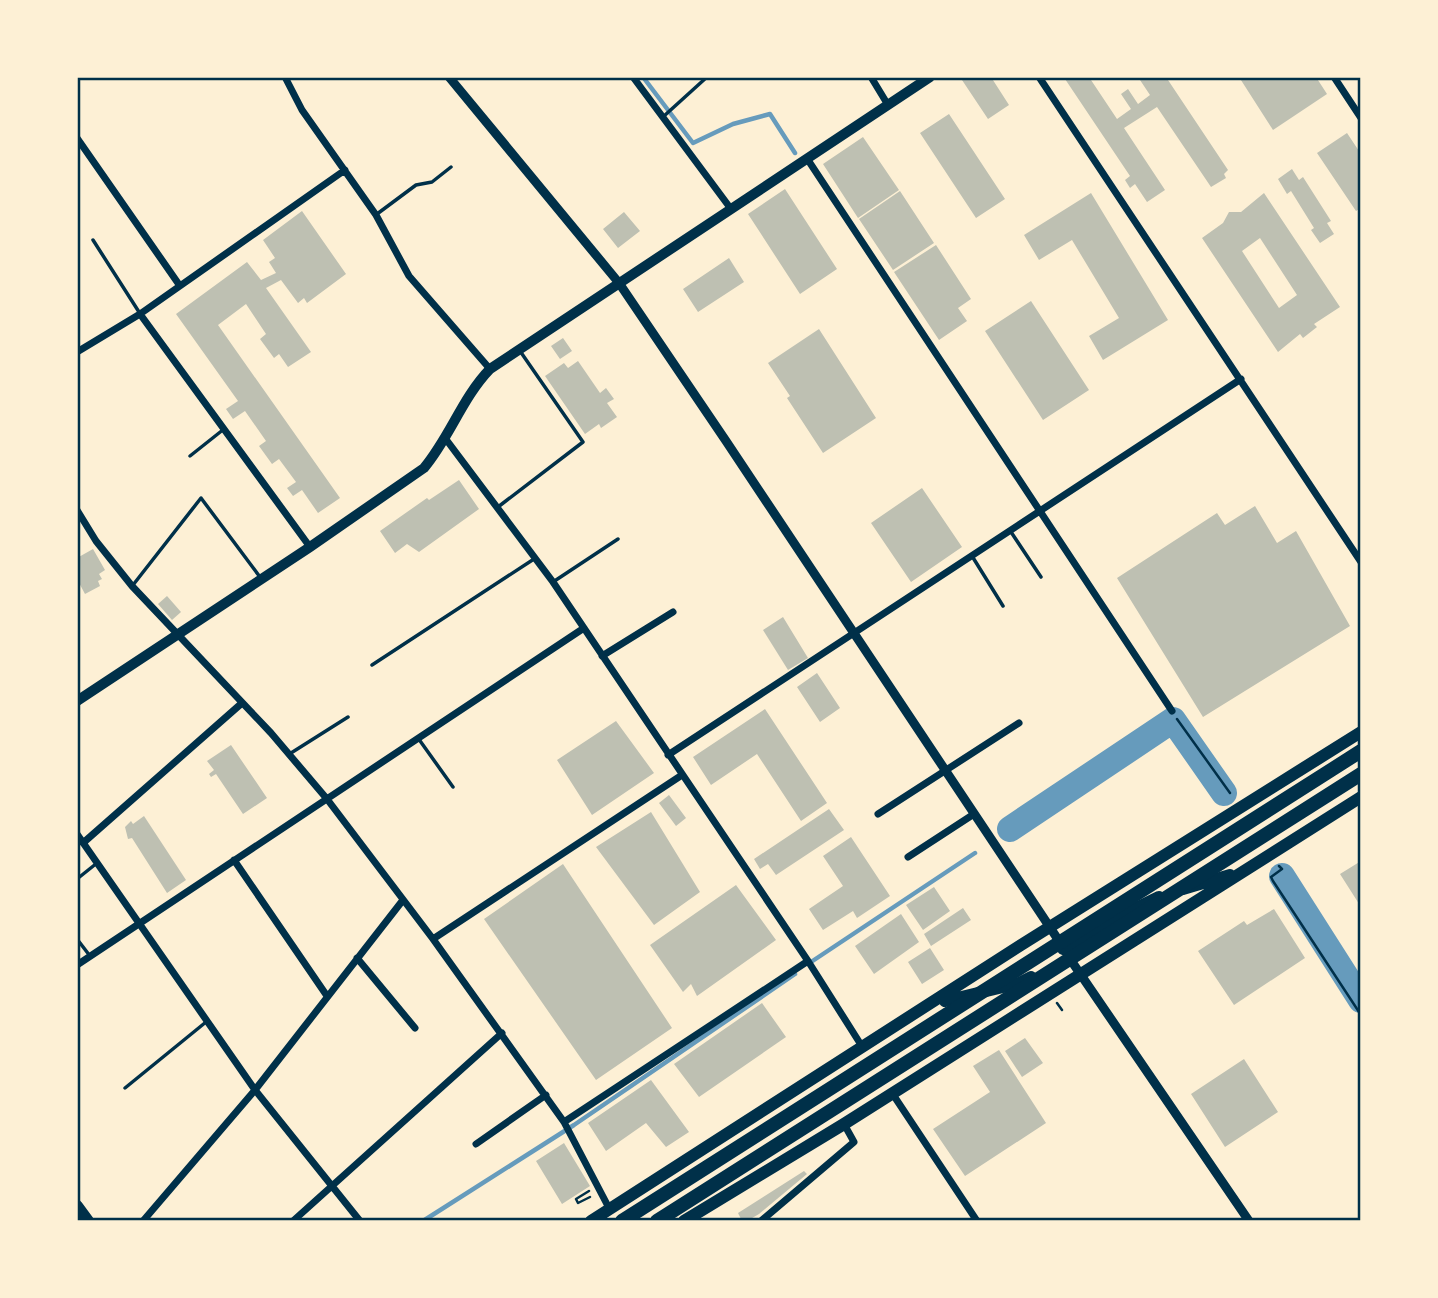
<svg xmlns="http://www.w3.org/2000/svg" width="1438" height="1298" viewBox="0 0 1438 1298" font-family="'Nunito Sans',sans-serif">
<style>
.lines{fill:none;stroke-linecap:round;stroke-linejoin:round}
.stream{stroke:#669bbc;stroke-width:4.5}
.river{stroke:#669bbc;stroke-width:26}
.building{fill:#bec0b2;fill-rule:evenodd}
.path{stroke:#003049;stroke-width:2.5}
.service{stroke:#003049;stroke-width:3.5}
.minor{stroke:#003049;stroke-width:7}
.tertiary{stroke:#003049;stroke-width:9}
.secondary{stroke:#003049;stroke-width:10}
.primary{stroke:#003049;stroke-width:12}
.trunk{stroke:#003049;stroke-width:12}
.motorway{stroke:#003049;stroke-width:14}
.neatline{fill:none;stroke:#003049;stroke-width:2.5}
</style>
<rect width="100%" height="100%" fill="#fdf0d5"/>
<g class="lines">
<path class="stream" d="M643,77L693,143L733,124L770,114L795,153
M1165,718L1168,723
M808,964L975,853
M423,1221L574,1125L795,974"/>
<path class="river" d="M1010,829L1173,720L1224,793
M1282,876L1361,1000"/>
</g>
<path class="building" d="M966,77H991L1009,105L988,119L962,80Z
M1067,77H1089L1117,119L1131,109L1121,94L1128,89L1138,104L1150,95L1138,77H1166L1228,170L1224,174L1226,178L1211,187L1157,107L1124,128L1165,190L1147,202L1135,184L1130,188L1125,180L1130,176L1065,79Z
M1239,77H1316L1327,94L1273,130Z
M949,114L1005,199L976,218L920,133Z
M1347,133L1361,154V208L1356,211L1317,153Z
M863,137L899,190L858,218L823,164Z
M1292,169L1299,180L1303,177L1331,221L1327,223L1334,234L1320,243L1311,230L1314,228L1291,191L1287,194L1278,179Z
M785,189L837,269L800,294L748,214Z
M900,191L934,243L893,270L859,219Z
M1091,193L1168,320L1103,360L1089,336L1119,318L1072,240L1039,260L1024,235Z
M1264,193L1340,307L1314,324L1317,327L1303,338L1300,334L1278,352L1202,238L1223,223L1229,212H1241ZM1260,238L1297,295L1279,308L1242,251Z
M302,211L346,274L307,303L304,298L298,303L281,280L266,288L311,352L288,367L279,354L274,358L260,339L266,334L246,304L218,325L340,498L318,513L302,490L293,496L287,488L296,482L279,459L272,464L259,446L266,441L245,411L233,419L226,409L238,401L176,314L247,262L261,280L276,273L269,262L275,258L263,240Z
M624,212L640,231L618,248L603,229Z
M936,245L971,299L958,308L967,321L939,340L894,272Z
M729,258L744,282L698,312L683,289Z
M1031,301L1089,390L1043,420L985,331Z
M819,329L876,418L823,453L787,398L790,396L768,363Z
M563,338L572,351L560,359L551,346Z
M578,361L600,393L606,388L614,399L607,403L617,417L601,428L599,424L585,434L545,376L564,363L568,368Z
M459,480L479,509L419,552L407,544L395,553L380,531L427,498L429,500Z
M922,488L962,547L911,582L871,523Z
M1255,506L1277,543L1296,531L1350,626L1203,717L1117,578L1217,513L1225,525Z
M93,549L105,570L99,574L102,579L98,581L100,586L85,594L77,579V558Z
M167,596L181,612L172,620L158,604Z
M783,617L808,658L788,670L763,630Z
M817,673L840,708L820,722L797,687Z
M765,709L827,803L801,821L757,754L711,785L693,757Z
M616,721L654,773L592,815L557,760Z
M231,745L267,798L243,814L216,774L211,777L209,774L214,770L207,761Z
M669,795L686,818L676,826L659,803Z
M829,809L844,830L776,875L768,864L760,869L754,859Z
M651,812L700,892L654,925L596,847Z
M144,816L186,880L167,893L132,838L128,839L125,827L131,821L133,824Z
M851,837L890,896L857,918L853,911L823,930L809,909L843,886L823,856Z
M1361,861V907L1340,874Z
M563,864L672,1028L596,1080L484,919Z
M736,885L776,940L697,996L691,984L683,992L650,945Z
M934,887L950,911L923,930L906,905Z
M963,908L971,920L931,946L924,934Z
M1274,909L1305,958L1234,1005L1198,951L1244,921L1247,925Z
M901,914L919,942L874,974L855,946Z
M930,948L944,970L922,984L908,962Z
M762,1003L786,1037L699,1097L674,1064Z
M1025,1038L1043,1063L1022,1077L1005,1051Z
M999,1050L1046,1123L965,1176L933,1129L990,1092L973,1066Z
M1244,1059L1278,1112L1225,1147L1191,1094Z
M651,1080L689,1132L666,1147L646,1123L606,1151L588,1123Z
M564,1143L590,1186L562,1204L536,1161Z
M804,1171L807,1174L759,1214L747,1221H742L738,1213Z"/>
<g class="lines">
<path class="path" d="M1177,719L1230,793
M1279,866L1282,869L1271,877L1273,881L1361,1015
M1057,1003L1062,1010
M589,1191L576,1199L578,1203L590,1197"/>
<path class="service" d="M664,116L707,77
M377,214L416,185L432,182L451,167
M93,240L139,312
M190,456L224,429
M498,507L583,442L520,351
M1011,532L1041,577
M972,556L1003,606
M553,582L618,539
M133,585L201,498L260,577
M372,665L534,559
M418,738L453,787
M291,753L348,717
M77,879L97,863
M77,939L90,956
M125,1088L206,1022"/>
<path class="minor" d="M285,77L302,110L376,215L409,276L490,369
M633,77L731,209
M871,77L888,105
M1039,77L1361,562
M1334,77L1361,118
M77,138L180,286
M808,160L1172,711
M140,314L310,547
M77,352L140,314L345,170
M445,438L553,582L808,961L863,1048
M77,510L96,541L132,586L271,733L327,799L433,939L564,1122L610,1210
M602,656L673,612
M668,755L1241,379
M878,814L1019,723
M77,834L255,1090L360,1221
M83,843L242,703
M908,857L974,814
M234,860L327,996
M433,939L682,775
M357,958L415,1028
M77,965L584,628
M892,1093L977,1221
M564,1122L808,961
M476,1144L546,1095
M143,1221L255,1090L403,900
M293,1221L502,1033
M761,1221L854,1142L844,1124"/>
<path class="tertiary" d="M449,77L619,283L726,441L1061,944
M1068,956L1249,1221"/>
<path class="secondary" d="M77,701L310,547L424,468C450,437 462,398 490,369L930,77"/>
<path class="primary" d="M77,1206L88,1221"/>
<path class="trunk" d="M1183,889L1230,875
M1063,949L1108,922L1159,897
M945,1001L1019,983L1031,977
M591,1221L1021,945L1361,732
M684,1221L844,1124L1361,797"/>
<path class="motorway" d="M622,1221L1361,751
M657,1221L1361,774"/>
</g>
<rect width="1438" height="1298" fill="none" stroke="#fdf0d5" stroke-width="158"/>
<rect x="79" y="79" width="1280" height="1140" class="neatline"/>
</svg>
